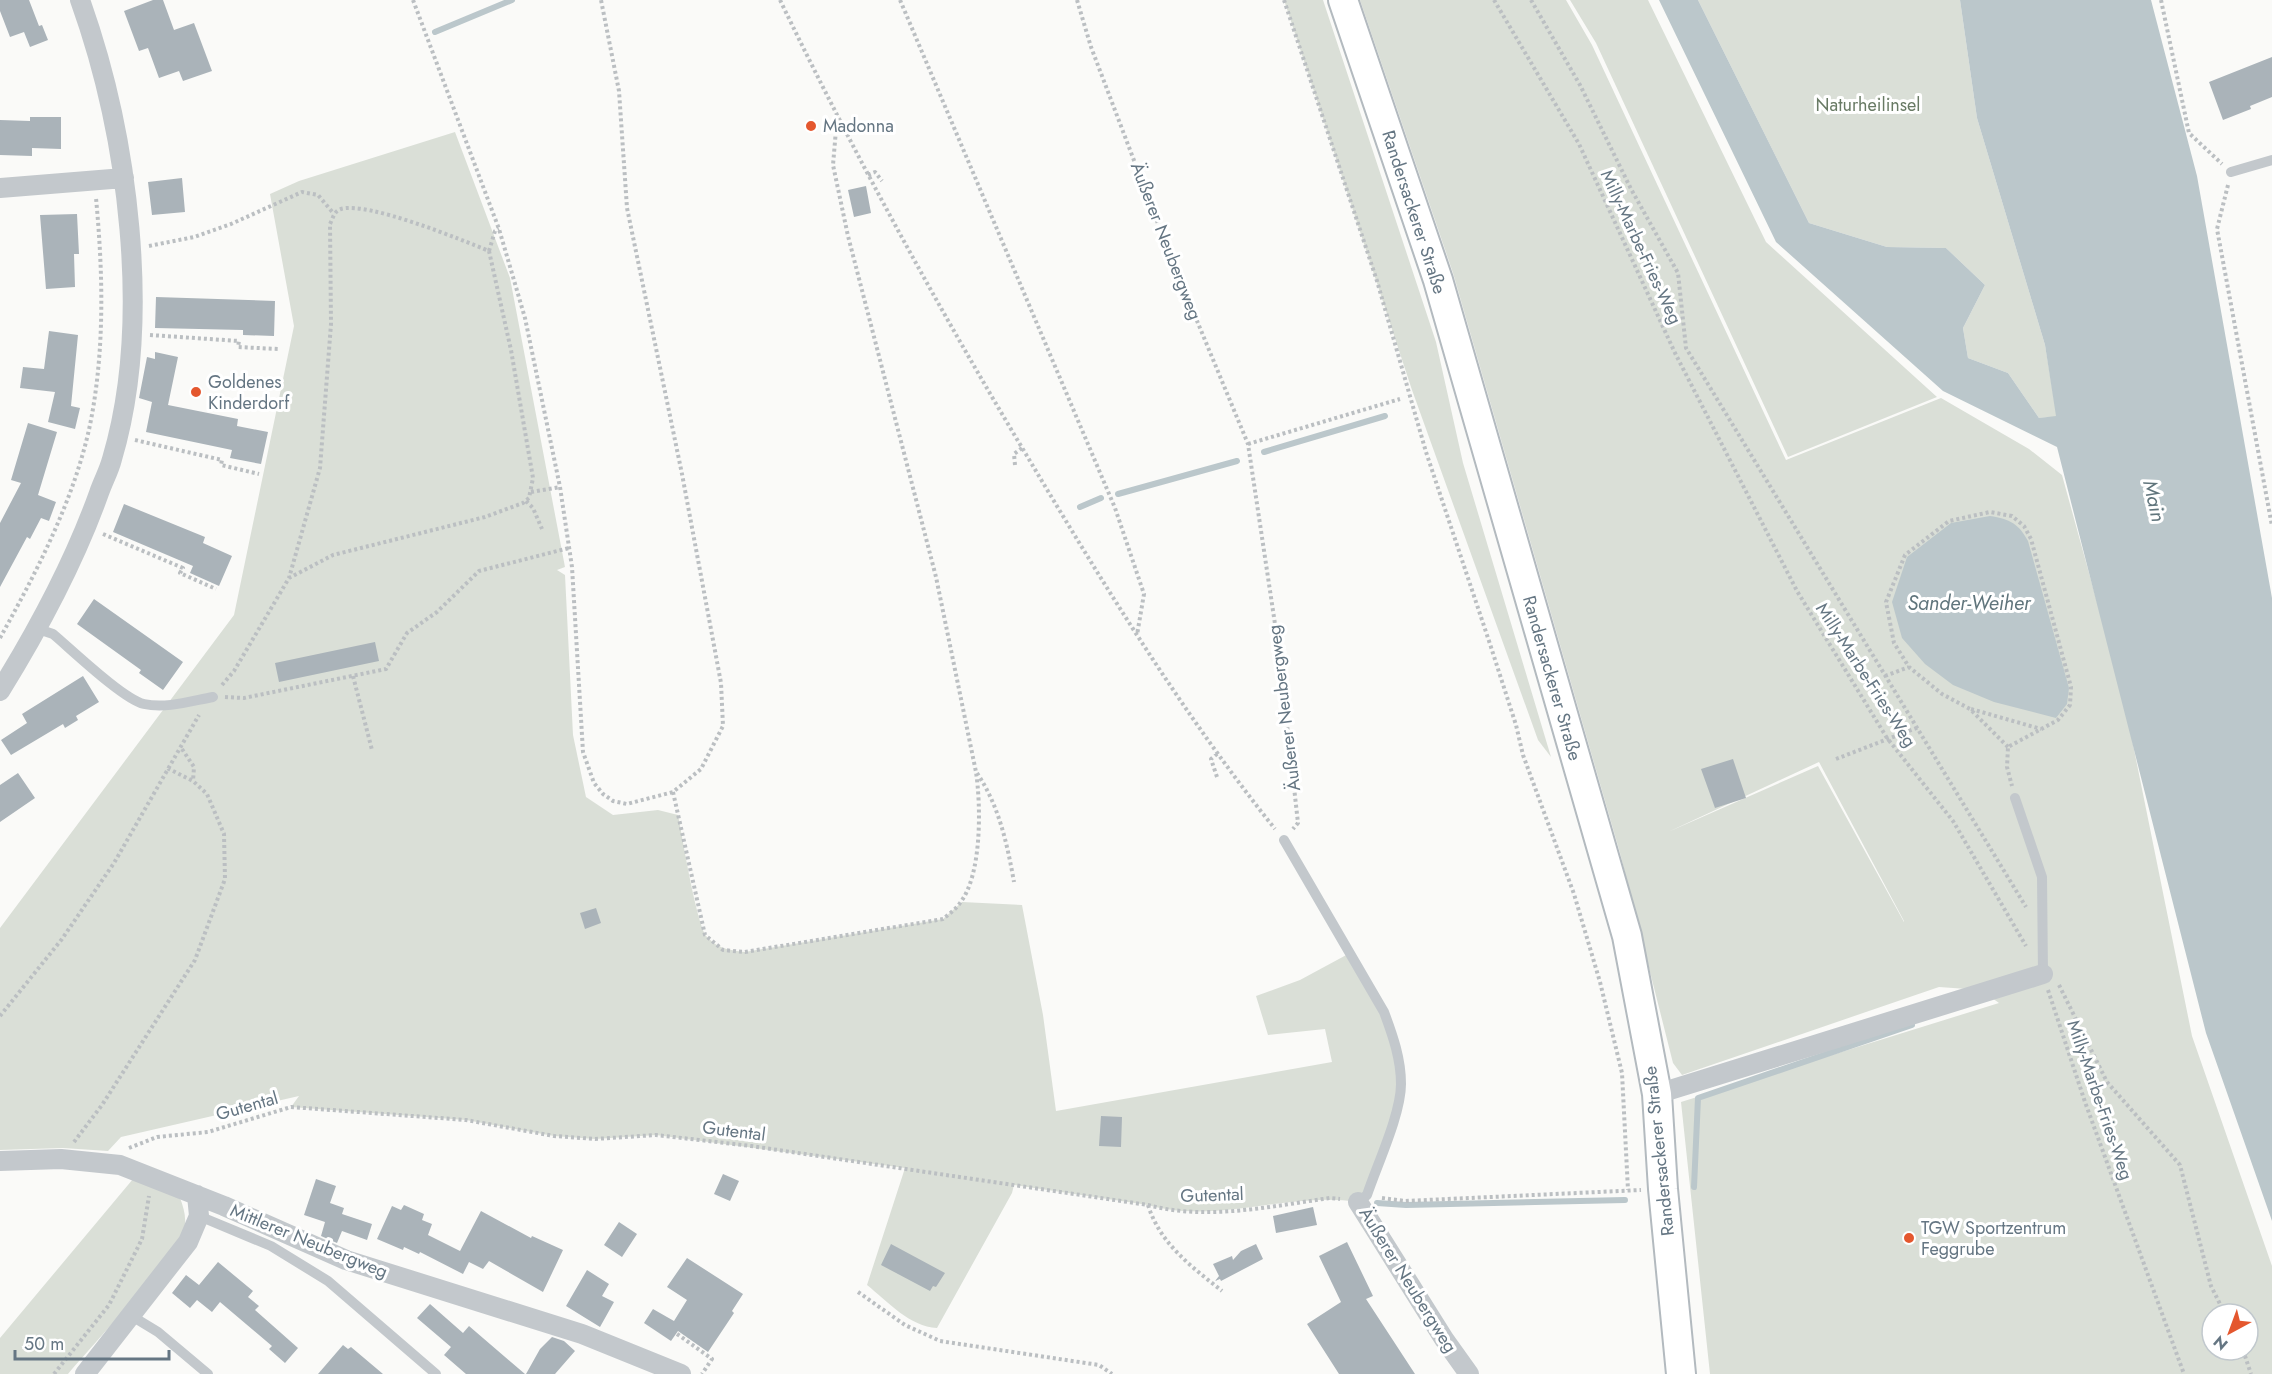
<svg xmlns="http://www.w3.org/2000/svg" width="2272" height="1374" viewBox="0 0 2272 1374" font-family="Jost,sans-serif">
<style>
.green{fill:#dadfd7;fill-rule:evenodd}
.water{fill:#bbc7cb}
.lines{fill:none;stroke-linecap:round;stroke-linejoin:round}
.stream{stroke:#bbc7cb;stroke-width:6}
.building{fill:#aab3b9}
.secondary-casing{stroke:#b3babf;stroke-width:32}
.path{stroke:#bbbfc2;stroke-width:4;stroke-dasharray:3 3;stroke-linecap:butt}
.lane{stroke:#c3c8cc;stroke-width:10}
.street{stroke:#c3c8cc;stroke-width:20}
.secondary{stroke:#fff;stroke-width:28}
.poi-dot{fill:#e4572e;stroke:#fff;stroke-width:2}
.labels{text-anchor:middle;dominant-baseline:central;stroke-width:6;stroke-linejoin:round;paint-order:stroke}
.park-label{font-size:18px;fill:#687a64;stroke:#fff}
.poi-label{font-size:18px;fill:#657683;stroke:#fff;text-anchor:start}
.street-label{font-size:18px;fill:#657683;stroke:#fff}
.water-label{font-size:20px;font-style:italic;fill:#60757c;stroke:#fff}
</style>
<rect width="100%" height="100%" fill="#fafaf8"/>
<path class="green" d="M1284,0H1323L1436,342L1463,463L1551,757L1538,740L1412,390Z
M1360,0H1566L1592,45L1786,460L1941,398L2029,449L2062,475L2124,700L2192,1036L2272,1266V1374H1710L1681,1102L1999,1003L1981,990L1939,987L1682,1075L1673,1063L1620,853L1453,273ZM1819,762L1904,921V922L1818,766L1668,832ZM2212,1314H2248V1350H2212Z
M1570,0H1648L1766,242L1937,397L1788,457L1596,43Z
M1698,0H1960L1977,118L2045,345L2057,417L2039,418L2008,373L1968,358L1963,328L1985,285L1946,248L1887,247L1809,223Z
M455,132L510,278L565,567L557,570L565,575L573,735L586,797L613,815L658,810L678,815C682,835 697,927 707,937C719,949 729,950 745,952L943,919L962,902L1022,905L1043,1015L1056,1111L1332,1062L1325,1029L1268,1035L1256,996L1300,980L1350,953L1394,1040L1398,1106L1367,1195L1358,1202C1288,1191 1218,1225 1148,1205L1014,1185L1012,1193L937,1328C910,1327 887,1301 867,1285L905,1168L656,1135L595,1139L554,1136L466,1120L291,1107L299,1096L121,1137L108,1151L63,1148L0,1150V928L234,615L294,326L270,194L299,181Z
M133,1179L180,1198C183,1206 186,1215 185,1225C182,1249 89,1349 68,1374H0V1338Z"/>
<path class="water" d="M1659,0H1698L1809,223L1887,247L1946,248L1985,285L1963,328L1968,358L2008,373L2039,418L2056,416L2045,345L1977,118L1960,0H2151L2197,176L2272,598V1221L2206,1033L2057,447L1943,391L1776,242Z
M1990,516C2010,519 2019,524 2028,541L2069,688L2067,704L2056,718L1994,702L1953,685L1925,664L1902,638L1892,602L1907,557L1951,523Z"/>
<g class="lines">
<path class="stream" d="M435,32L512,0
M1264,452L1385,416
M1118,494L1237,461
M1080,507L1101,498
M1694,1187L1698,1098L1912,1025
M1377,1203L1406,1205L1625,1200"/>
</g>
<path class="building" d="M0,0H29L39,26L42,25L48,40L30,47L24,32L10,37L0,11Z
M153,0H163L174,30L194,23L212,71L183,81L179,71L159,78L148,48L139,51L124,11Z
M2272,57V97L2250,106L2251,109L2223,120L2209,82Z
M30,117H61V149L32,148V156L0,155V120L30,121Z
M182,178L185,212L152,215L148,182Z
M866,186L871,213L854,217L848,190Z
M77,214L79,254H74L75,287L46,289L40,215Z
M156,297L275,301L274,336L243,335V330L155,328Z
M49,331L78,335L71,406L80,408L75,429L48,422L55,392L20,388L23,367L44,369Z
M155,352L178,357L168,405L238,419L237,426L268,432L261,464L230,458L232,450L146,432L152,402L139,398L147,357L155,359Z
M28,423L57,432L38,495L56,502L49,521L41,518L30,539L27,537L0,587V523L21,483L11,480Z
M124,504L205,537L203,543L232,556L219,586L190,573L193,566L113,532Z
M94,599L183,662L163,690L139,673L141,670L77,624Z
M375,642L379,661L279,682L275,663Z
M83,676L99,702L76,716L78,720L65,728L63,724L11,755L1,740L27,723L22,714Z
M1733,759L1746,798L1715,808L1701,769Z
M18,773L35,798L0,822V785Z
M596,908L601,923L585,929L580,913Z
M1101,1116L1122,1117L1121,1147L1099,1146Z
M723,1174L739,1181L730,1201L714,1194Z
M316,1179L336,1186L330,1203L344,1208L342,1214L372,1224L367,1240L342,1231L337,1243L321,1236L325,1222L304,1215Z
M404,1205L424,1214L422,1220L432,1224L428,1235L460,1251L481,1211L531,1238L532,1236L563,1250L543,1292L489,1261L483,1269L469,1262L463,1274L420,1252L419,1254L404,1247L403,1250L377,1239L392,1206L401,1210Z
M1313,1207L1317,1225L1276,1233L1273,1216Z
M619,1222L637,1234L622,1257L604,1245Z
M1347,1242L1373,1296L1366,1299L1415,1374H1339L1307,1324L1341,1302L1319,1256Z
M891,1244L945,1273L936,1287L933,1286L930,1291L881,1265Z
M1256,1244L1263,1259L1221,1281L1220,1279L1215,1281L1219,1276L1213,1264L1232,1256L1233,1260L1241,1251Z
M687,1258L743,1294L732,1311L734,1313L708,1352L678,1331L671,1341L644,1323L653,1309L674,1321L687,1300L667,1287Z
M218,1262L253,1291L248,1297L259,1306L255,1310L298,1348L285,1363L269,1349L272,1346L220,1302L212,1312L197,1300L190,1308L172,1293L186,1275L199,1285Z
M587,1270L609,1284L602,1296L614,1302L600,1327L566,1306Z
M430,1304L463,1333L469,1326L525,1374H466L444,1355L451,1347L417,1318Z
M552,1337L564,1341L575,1351L555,1374H526L540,1349Z
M343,1345L348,1349L351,1347L383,1374H318Z"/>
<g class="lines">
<g class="secondary-casing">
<path id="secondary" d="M1343,0L1438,280L1627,936L1657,1094L1663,1189L1681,1374"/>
</g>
<path class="path" d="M413,0L499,229L525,318L560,487L572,567L583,752L594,783L603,794L613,801L627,804L673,792L701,769L723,726L721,683L682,474L627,208L619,91L601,0
M780,0C856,158 940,311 1030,461C1105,587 1183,714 1275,829
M900,0L1115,508L1144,594L1137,635
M1077,0L1091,47L1171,258L1248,444L1278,644L1298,823L1293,829
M1284,0L1377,281L1426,452L1490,644L1516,725L1523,755L1574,894L1600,982L1622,1073L1628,1190
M1494,0L1579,144L1675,353L1797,591L1887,738L1953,821L2026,946
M1531,0L1580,85L1631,189L1678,273L1686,348L2026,907
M2161,0L2189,133L2222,164
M868,175L875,172L882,181
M2228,185L2217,229L2272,526
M149,246L194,237L231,224L302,192L318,195L334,214
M489,251L495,231L499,229
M150,335L239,341L238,347L278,349
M135,440L222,460L221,465L259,474
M1248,444L1400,399
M1015,465L1014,454L1022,448
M531,492L560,487
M526,501L533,508L542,529
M103,534L183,568L180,573L216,589
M0,638C37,571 74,500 90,425C105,350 103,273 96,198
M353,676L372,750
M1885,676L1909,667
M222,685L234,671L289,578L333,555L485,517L523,503L529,498L533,478L511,350L489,251C462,240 367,201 341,209C334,211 333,218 330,224L331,324L320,468L289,578
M225,697L244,698L386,669L407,633L437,612L479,571L569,548
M1971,709L2041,729
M2008,747L1970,709L1942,694L1909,667L1894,643L1886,602L1905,555L1949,521L1990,512L2012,516L2024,526L2031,539L2071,687L2070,705L2058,720L2008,747L2007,767L2012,786
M182,749L194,767L193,781
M1836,759L1919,727
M977,773C999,806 1007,843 1014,882
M1217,777L1211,759L1218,753
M673,792L705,935L723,950L745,952L943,919C949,914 956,909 960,903C982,875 981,806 976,772L936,577L848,236L833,165L837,118
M2059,985L2107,1082L2180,1165L2211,1286L2225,1314
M2048,990L2085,1102L2184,1374
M0,1016L62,939L114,863L199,715
M74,1142L102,1105L195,960L225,879L224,834L207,794L193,781L167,768
M129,1148L157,1137L208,1132L291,1107L466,1120L554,1136L595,1139L656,1135L751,1146L1148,1205C1206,1221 1272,1206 1330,1198L1340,1199
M1382,1198L1405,1201L1641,1190
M1148,1205C1160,1244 1192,1267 1222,1291
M858,1292L905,1325L940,1341L1099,1365L1112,1374
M677,1334L712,1359L702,1374
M2243,1350L2251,1374
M54,1374L109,1305L142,1239L149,1196"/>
<path class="lane" d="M2231,172L2272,160
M38,629L53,634C72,650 123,699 144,704C166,709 191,701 213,697
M2015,798L2042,877L2043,974
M1284,840L1384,1012C1393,1036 1401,1059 1401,1084C1401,1114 1377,1165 1367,1195L1358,1202
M199,1216L271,1246L328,1281L436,1374
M130,1315L158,1332L208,1374"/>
<path class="street" d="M0,188L124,178
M0,691C39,628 74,563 99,493C103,481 109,471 112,459C153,321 128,134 80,0
M1657,1094L2043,974
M0,1161L61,1159L120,1165L224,1206L346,1260L582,1334L681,1374
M1358,1202L1444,1339L1469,1374
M85,1374L188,1242L199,1216L197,1195"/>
<use href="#secondary" class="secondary"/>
</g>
<g class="poi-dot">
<circle cx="811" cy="126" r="6"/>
<circle cx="196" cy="392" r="6"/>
<circle cx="1909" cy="1238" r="6"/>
</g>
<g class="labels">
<g class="park-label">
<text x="1868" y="105">Naturheilinsel</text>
</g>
<g class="poi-label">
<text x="823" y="126">Madonna</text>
<text x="208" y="382">Goldenes<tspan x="208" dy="21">Kinderdorf</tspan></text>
<text x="1921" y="1228">TGW Sportzentrum<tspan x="1921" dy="21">Feggrube</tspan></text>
</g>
<g class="street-label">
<text transform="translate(1414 212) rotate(72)">Randersackerer Straße</text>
<text transform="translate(1166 241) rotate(69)">Äußerer Neubergweg</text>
<text transform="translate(1641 247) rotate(65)">Milly-Marbe-Fries-Weg</text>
<text transform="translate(1866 675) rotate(57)">Milly-Marbe-Fries-Weg</text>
<text transform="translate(1552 678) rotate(74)">Randersackerer Straße</text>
<text transform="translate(1284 708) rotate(-97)">Äußerer Neubergweg</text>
<text transform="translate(2100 1100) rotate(71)">Milly-Marbe-Fries-Weg</text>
<text transform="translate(247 1106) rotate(-16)">Gutental</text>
<text transform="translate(734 1131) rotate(7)">Gutental</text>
<text transform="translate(1659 1151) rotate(-96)">Randersackerer Straße</text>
<text transform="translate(1212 1195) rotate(-2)">Gutental</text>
<text transform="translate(309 1241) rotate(22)">Mittlerer Neubergweg</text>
<text transform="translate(1408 1280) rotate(58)">Äußerer Neubergweg</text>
</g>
<g class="water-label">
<text transform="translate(2154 501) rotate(77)">Main</text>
<text x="1969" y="603">Sander-Weiher</text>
</g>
</g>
<g transform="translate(2230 1332) rotate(221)"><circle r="28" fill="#ffffff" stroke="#c1c8cd" stroke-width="1.5"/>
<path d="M0-4.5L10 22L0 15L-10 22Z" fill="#e4572e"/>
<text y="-9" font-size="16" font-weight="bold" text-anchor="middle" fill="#657683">N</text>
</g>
<path d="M15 1350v9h154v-9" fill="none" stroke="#657683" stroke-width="3"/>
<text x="24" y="1350" font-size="18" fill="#657683" stroke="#ffffff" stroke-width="4.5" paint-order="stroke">50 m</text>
</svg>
